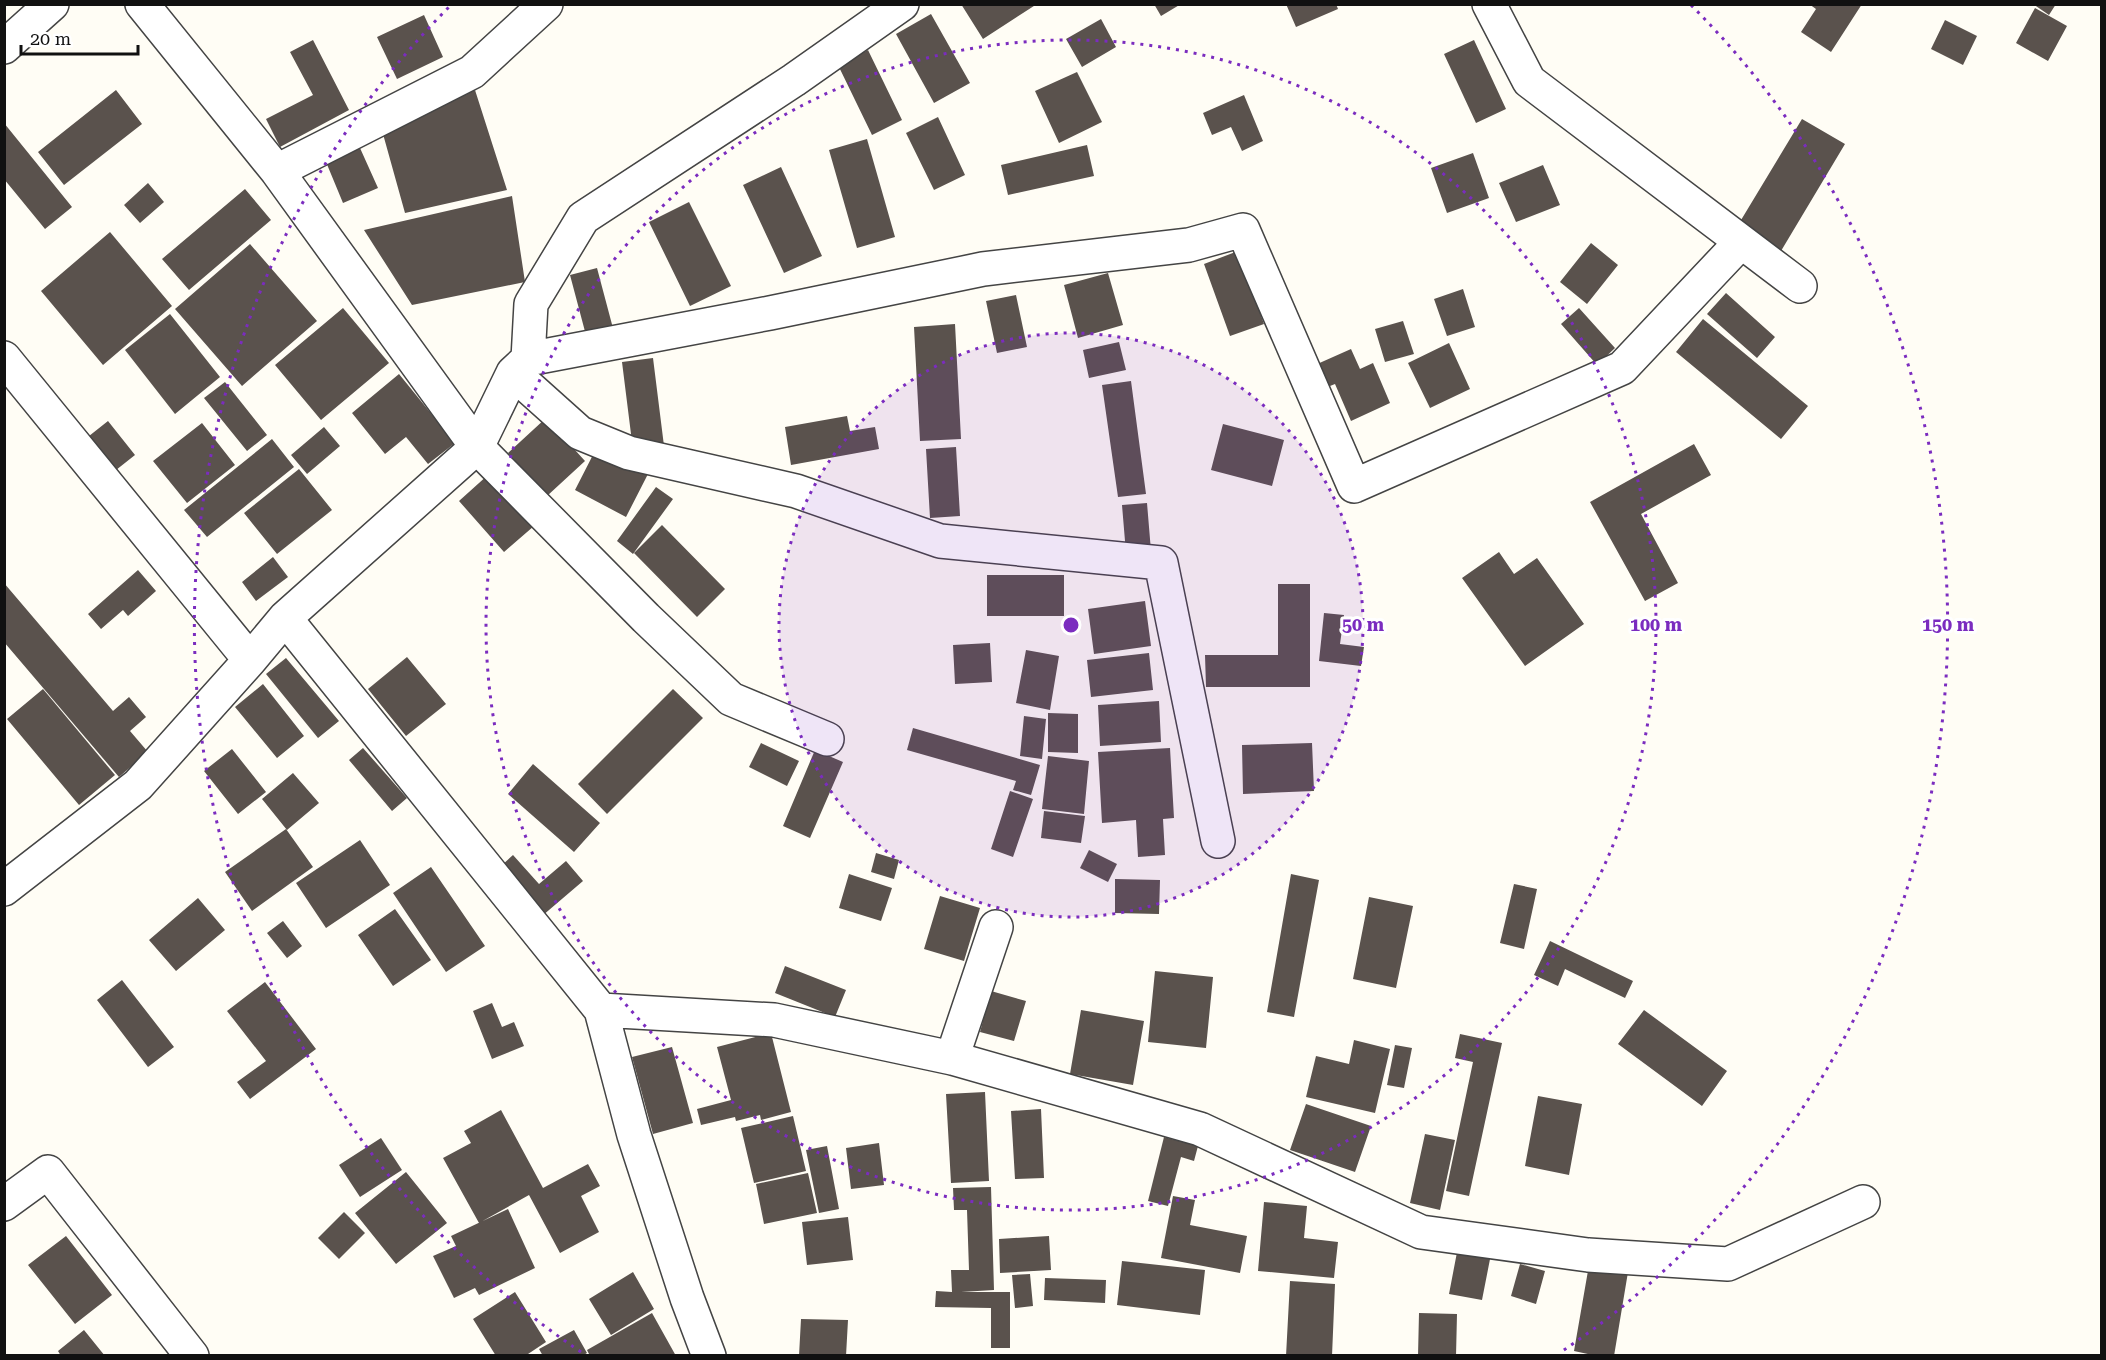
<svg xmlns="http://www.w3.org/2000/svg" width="2106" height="1360" viewBox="0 0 2106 1360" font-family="'Roboto Serif',serif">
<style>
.building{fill:#5a524d}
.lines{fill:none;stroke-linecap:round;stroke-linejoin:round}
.street-casing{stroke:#444;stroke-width:36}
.street{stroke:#fff;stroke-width:33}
.ring{fill:none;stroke:#7b2cbf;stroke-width:3;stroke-dasharray:3 6}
.centre{fill:#7b2cbf;stroke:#fff;stroke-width:3}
.ring-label{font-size:18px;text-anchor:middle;font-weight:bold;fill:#7b2cbf;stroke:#fff;stroke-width:6;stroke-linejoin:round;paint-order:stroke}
</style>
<rect width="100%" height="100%" fill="#fffdf5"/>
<path class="building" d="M961,4H1037L983,39Z
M1154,4H1181L1161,16Z
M1286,4H1336L1338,9L1296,27Z
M1809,4H1862L1831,52L1801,32L1816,9Z
M2033,4H2056L2049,15Z
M2035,8L2067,26L2048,61L2016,43Z
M931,14L970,83L934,103L896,34Z
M424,15L443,57L397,79L377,37Z
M1101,19L1116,47L1082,67L1066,39Z
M1945,20L1977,36L1963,65L1931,49Z
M313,40L349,110L280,147L266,119L313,95L290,52Z
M1474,40L1506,109L1476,123L1444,54Z
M868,50L902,120L872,135L838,65Z
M1077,72L1102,122L1059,143L1035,91Z
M116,90L142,124L64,185L38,152Z
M475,90L507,190L405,213L383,134Z
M1244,95L1263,141L1242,151L1231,127L1212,135L1203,113Z
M938,117L965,175L934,190L906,133Z
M1802,119L1845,144L1778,256L1735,230Z
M4,123L72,207L45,229L4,179Z
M867,139L895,237L857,248L829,150Z
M1087,145L1094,176L1008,195L1001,165Z
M360,148L378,188L343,203L326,162Z
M1473,153L1489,198L1447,213L1431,168Z
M1543,165L1560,205L1516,222L1499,183Z
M781,167L822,256L784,273L743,185Z
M148,183L164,202L140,223L124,205Z
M245,189L271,220L189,290L162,259Z
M512,196L525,282L412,305L364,230Z
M689,202L731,286L690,306L649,222Z
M110,232L172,306L103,365L41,291Z
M1591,243L1618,265L1587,304L1560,282Z
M250,244L317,321L242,386L175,309Z
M1238,251L1264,324L1230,336L1204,264Z
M597,268L614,332L587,339L570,275Z
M1108,273L1123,325L1078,338L1064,285Z
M1463,289L1475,327L1447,336L1434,299Z
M1726,293L1775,337L1757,358L1707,314Z
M1016,295L1027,347L997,353L986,301Z
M343,308L389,363L321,420L275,365Z
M1579,308L1615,348L1597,365L1561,324Z
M170,314L220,377L175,414L125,350Z
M1703,319L1808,406L1781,439L1676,352Z
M1403,321L1414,354L1385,362L1375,329Z
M955,324L961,439L920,441L914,327Z
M1119,342L1126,370L1089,378L1083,350Z
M1449,343L1470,389L1430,408L1408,363Z
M1351,349L1360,369L1373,363L1390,403L1351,421L1335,384L1325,388L1315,365Z
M653,358L664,446L633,450L622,362Z
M399,374L455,443L428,464L406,437L385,454L352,413Z
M1131,381L1146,494L1118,497L1102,385Z
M225,382L267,435L247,451L204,398Z
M847,416L850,431L875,427L879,449L791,465L785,427Z
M546,418L585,461L547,496L508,453Z
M108,421L135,455L111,474L84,440Z
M202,423L235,465L187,503L153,461Z
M1223,424L1284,440L1272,486L1211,470Z
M324,427L340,446L307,474L291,455Z
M272,439L294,467L207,537L184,510Z
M1694,444L1711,475L1641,514L1678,583L1645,601L1590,502Z
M597,447L648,474L626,517L575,490Z
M956,447L960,516L930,518L926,449Z
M299,469L332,510L277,554L244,513Z
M489,474L534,526L504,552L459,501Z
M656,487L673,499L633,554L617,541Z
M1147,503L1151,551L1126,553L1122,505Z
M662,525L725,589L697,617L634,553Z
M1499,552L1514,574L1537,558L1584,624L1525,666L1462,578Z
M273,557L288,577L256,601L242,582Z
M138,570L156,591L128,616L123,610L101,629L88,614Z
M987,575H1064V616H987Z
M4,583L113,711L129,697L146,717L130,731L148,752L119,777L4,642Z
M1278,584H1310V687H1206L1205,655H1278Z
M1145,601L1151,646L1094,654L1088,609Z
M1324,613L1344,615L1340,644L1364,647L1361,666L1319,661Z
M990,643L992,682L955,684L953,645Z
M1026,650L1059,656L1050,710L1016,703Z
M1149,653L1153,690L1091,697L1087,660Z
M407,657L446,704L406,736L368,689Z
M286,658L339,721L318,738L266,674Z
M263,684L304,736L277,758L235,707Z
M43,689L115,775L79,805L7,719Z
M673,689L703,718L607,814L578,784Z
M1159,701L1161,742L1100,746L1098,705Z
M1048,713L1078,714V753L1048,752Z
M1024,716L1046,719L1042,759L1020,756Z
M913,728L1040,765L1031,795L1013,790L1016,781L907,750Z
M761,743L799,761L787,786L749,767Z
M1312,743L1314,791L1243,794L1242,745Z
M363,748L407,798L392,811L349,760Z
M1170,748L1174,818L1163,819L1165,855L1138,857L1136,820L1102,823L1098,752Z
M232,749L266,792L238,814L204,771Z
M815,750L843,762L810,838L783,826Z
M1048,756L1089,761L1084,814L1042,809Z
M533,764L600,823L574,852L508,794Z
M293,773L319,803L287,830L262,799Z
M1010,791L1033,799L1013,857L991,849Z
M1044,811L1085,816L1081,843L1041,838Z
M286,829L313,867L252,911L225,872Z
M360,840L390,885L326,928L296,883Z
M1089,850L1117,864L1108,882L1080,868Z
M876,853L899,860L894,879L871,872Z
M513,855L539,884L566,861L583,881L542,916L500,867Z
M431,867L485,946L446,972L393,893Z
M849,874L892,888L881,921L839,908Z
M1291,874L1319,880L1294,1017L1267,1012Z
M1115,879L1160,880L1159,914L1115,913Z
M1514,884L1537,889L1524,949L1500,943Z
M940,896L980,908L964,961L924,949Z
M1369,897L1413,906L1396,988L1353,979Z
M198,898L225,930L176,971L149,940Z
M395,909L431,960L393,986L358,935Z
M283,921L302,946L287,958L267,933Z
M1550,941L1633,981L1625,998L1565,969L1558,986L1534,975Z
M785,966L846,990L835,1017L775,993Z
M1155,971L1213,977L1206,1048L1148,1042Z
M122,980L174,1047L148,1067L97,1000Z
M265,982L316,1049L250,1099L237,1082L266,1061L227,1011Z
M991,991L1026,1001L1014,1041L980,1032Z
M492,1003L502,1027L514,1022L524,1046L492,1059L473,1011Z
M1081,1010L1144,1021L1133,1085L1070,1074Z
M1644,1010L1727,1071L1702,1106L1618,1044Z
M771,1033L791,1112L761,1120L760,1115L736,1121L735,1117L701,1125L697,1109L731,1100L717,1047Z
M1460,1034L1502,1043L1469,1196L1446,1191L1473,1062L1455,1058Z
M1354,1040L1390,1049L1375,1113L1306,1097L1316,1056L1349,1064Z
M1395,1045L1412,1048L1404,1088L1387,1085Z
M672,1047L693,1123L653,1134L632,1057Z
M985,1092L989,1181L951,1183L946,1094Z
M1538,1096L1582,1104L1569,1175L1525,1166Z
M1306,1104L1371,1126L1355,1172L1290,1150Z
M1041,1109L1044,1178L1015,1179L1011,1111Z
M501,1110L543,1188L588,1164L600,1186L581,1196L599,1232L560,1253L529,1195L479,1223L443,1158L471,1143L464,1131Z
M793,1116L806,1171L754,1183L741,1128Z
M1425,1134L1455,1140L1440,1210L1410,1203Z
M1164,1137L1198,1146L1194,1161L1181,1157L1168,1206L1148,1201Z
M381,1138L402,1170L360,1197L339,1165Z
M879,1143L884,1185L851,1189L846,1148Z
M827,1146L839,1209L819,1213L806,1150Z
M406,1172L447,1223L396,1264L355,1213Z
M808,1173L817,1213L764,1224L756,1184Z
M991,1187L994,1290L961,1292H1010V1348H991V1308L935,1307L936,1291L952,1292L951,1270H969L967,1210H954L953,1188Z
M1173,1196L1195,1200L1190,1225L1247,1236L1240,1273L1161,1258Z
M1264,1202L1307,1206L1304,1238L1338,1242L1334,1278L1258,1271Z
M508,1209L535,1268L479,1295L475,1288L454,1298L433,1256L456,1246L451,1236Z
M344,1212L365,1233L339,1259L318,1238Z
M848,1217L853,1260L807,1265L802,1222Z
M66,1236L112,1295L75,1324L28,1265Z
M1049,1236L1051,1270L1000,1273L999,1239Z
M1458,1247L1491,1254L1482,1300L1449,1294Z
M1122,1261L1205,1270L1200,1315L1117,1305Z
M1520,1264L1545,1271L1536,1304L1511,1296Z
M1589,1265L1628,1272L1614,1356H1597L1574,1351Z
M633,1272L654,1309L611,1335L589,1299Z
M1030,1274L1033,1306L1015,1308L1012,1275Z
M1045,1278L1106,1280L1105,1303L1044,1300Z
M1290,1281L1335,1284L1332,1356H1286Z
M515,1292L546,1342L525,1356H496L473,1319Z
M652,1313L676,1356H590L587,1350Z
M1419,1313L1457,1314L1456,1356H1418Z
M801,1319L848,1320L846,1356H799Z
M84,1330L105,1356H61L58,1351Z
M574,1330L587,1353L582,1356H543L539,1349Z"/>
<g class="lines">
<g class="street-casing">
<path id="street" d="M142,4L277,171L477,447L646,618L731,699L827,739
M1489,4L1529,81L1800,286
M4,47L52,4
M277,171L472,72L546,4
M4,358L250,660
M528,359L770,313L983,269L1189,245L1243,230L1354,486L1622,368L1741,242
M513,373L580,433L629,453L796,491L940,541L1161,563L1218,841
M285,618L601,1010L634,1135L687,1298L709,1356
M4,889L138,785L250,660L285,618L477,447L513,373L528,359L531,304L583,218L794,80L902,4
M601,1010L774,1020L952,1058L1200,1129L1421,1232L1588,1255L1728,1264L1863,1202
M952,1058L996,927
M4,1204L48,1172L192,1356"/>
</g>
<use href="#street" class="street"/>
</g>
<circle cx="1071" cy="625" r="292" fill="#7b2cbf" fill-opacity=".12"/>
<g class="ring">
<circle cx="1071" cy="625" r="292"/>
<circle cx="1071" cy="625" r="585"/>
<path d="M581 1352A877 877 0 0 1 451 5M1691 5A877 877 0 0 1 1561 1352"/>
</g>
<circle cx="1071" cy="625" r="9" class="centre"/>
<g class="ring-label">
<text x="1363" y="631">50 m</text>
<text x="1656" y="631">100 m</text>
<text x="1948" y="631">150 m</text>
</g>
<rect width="2106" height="1360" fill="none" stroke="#111111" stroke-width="12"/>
<path d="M21 45v9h117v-9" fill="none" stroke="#111111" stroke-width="3"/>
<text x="30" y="45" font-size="18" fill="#111111" stroke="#ffffff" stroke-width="4.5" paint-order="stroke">20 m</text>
</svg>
